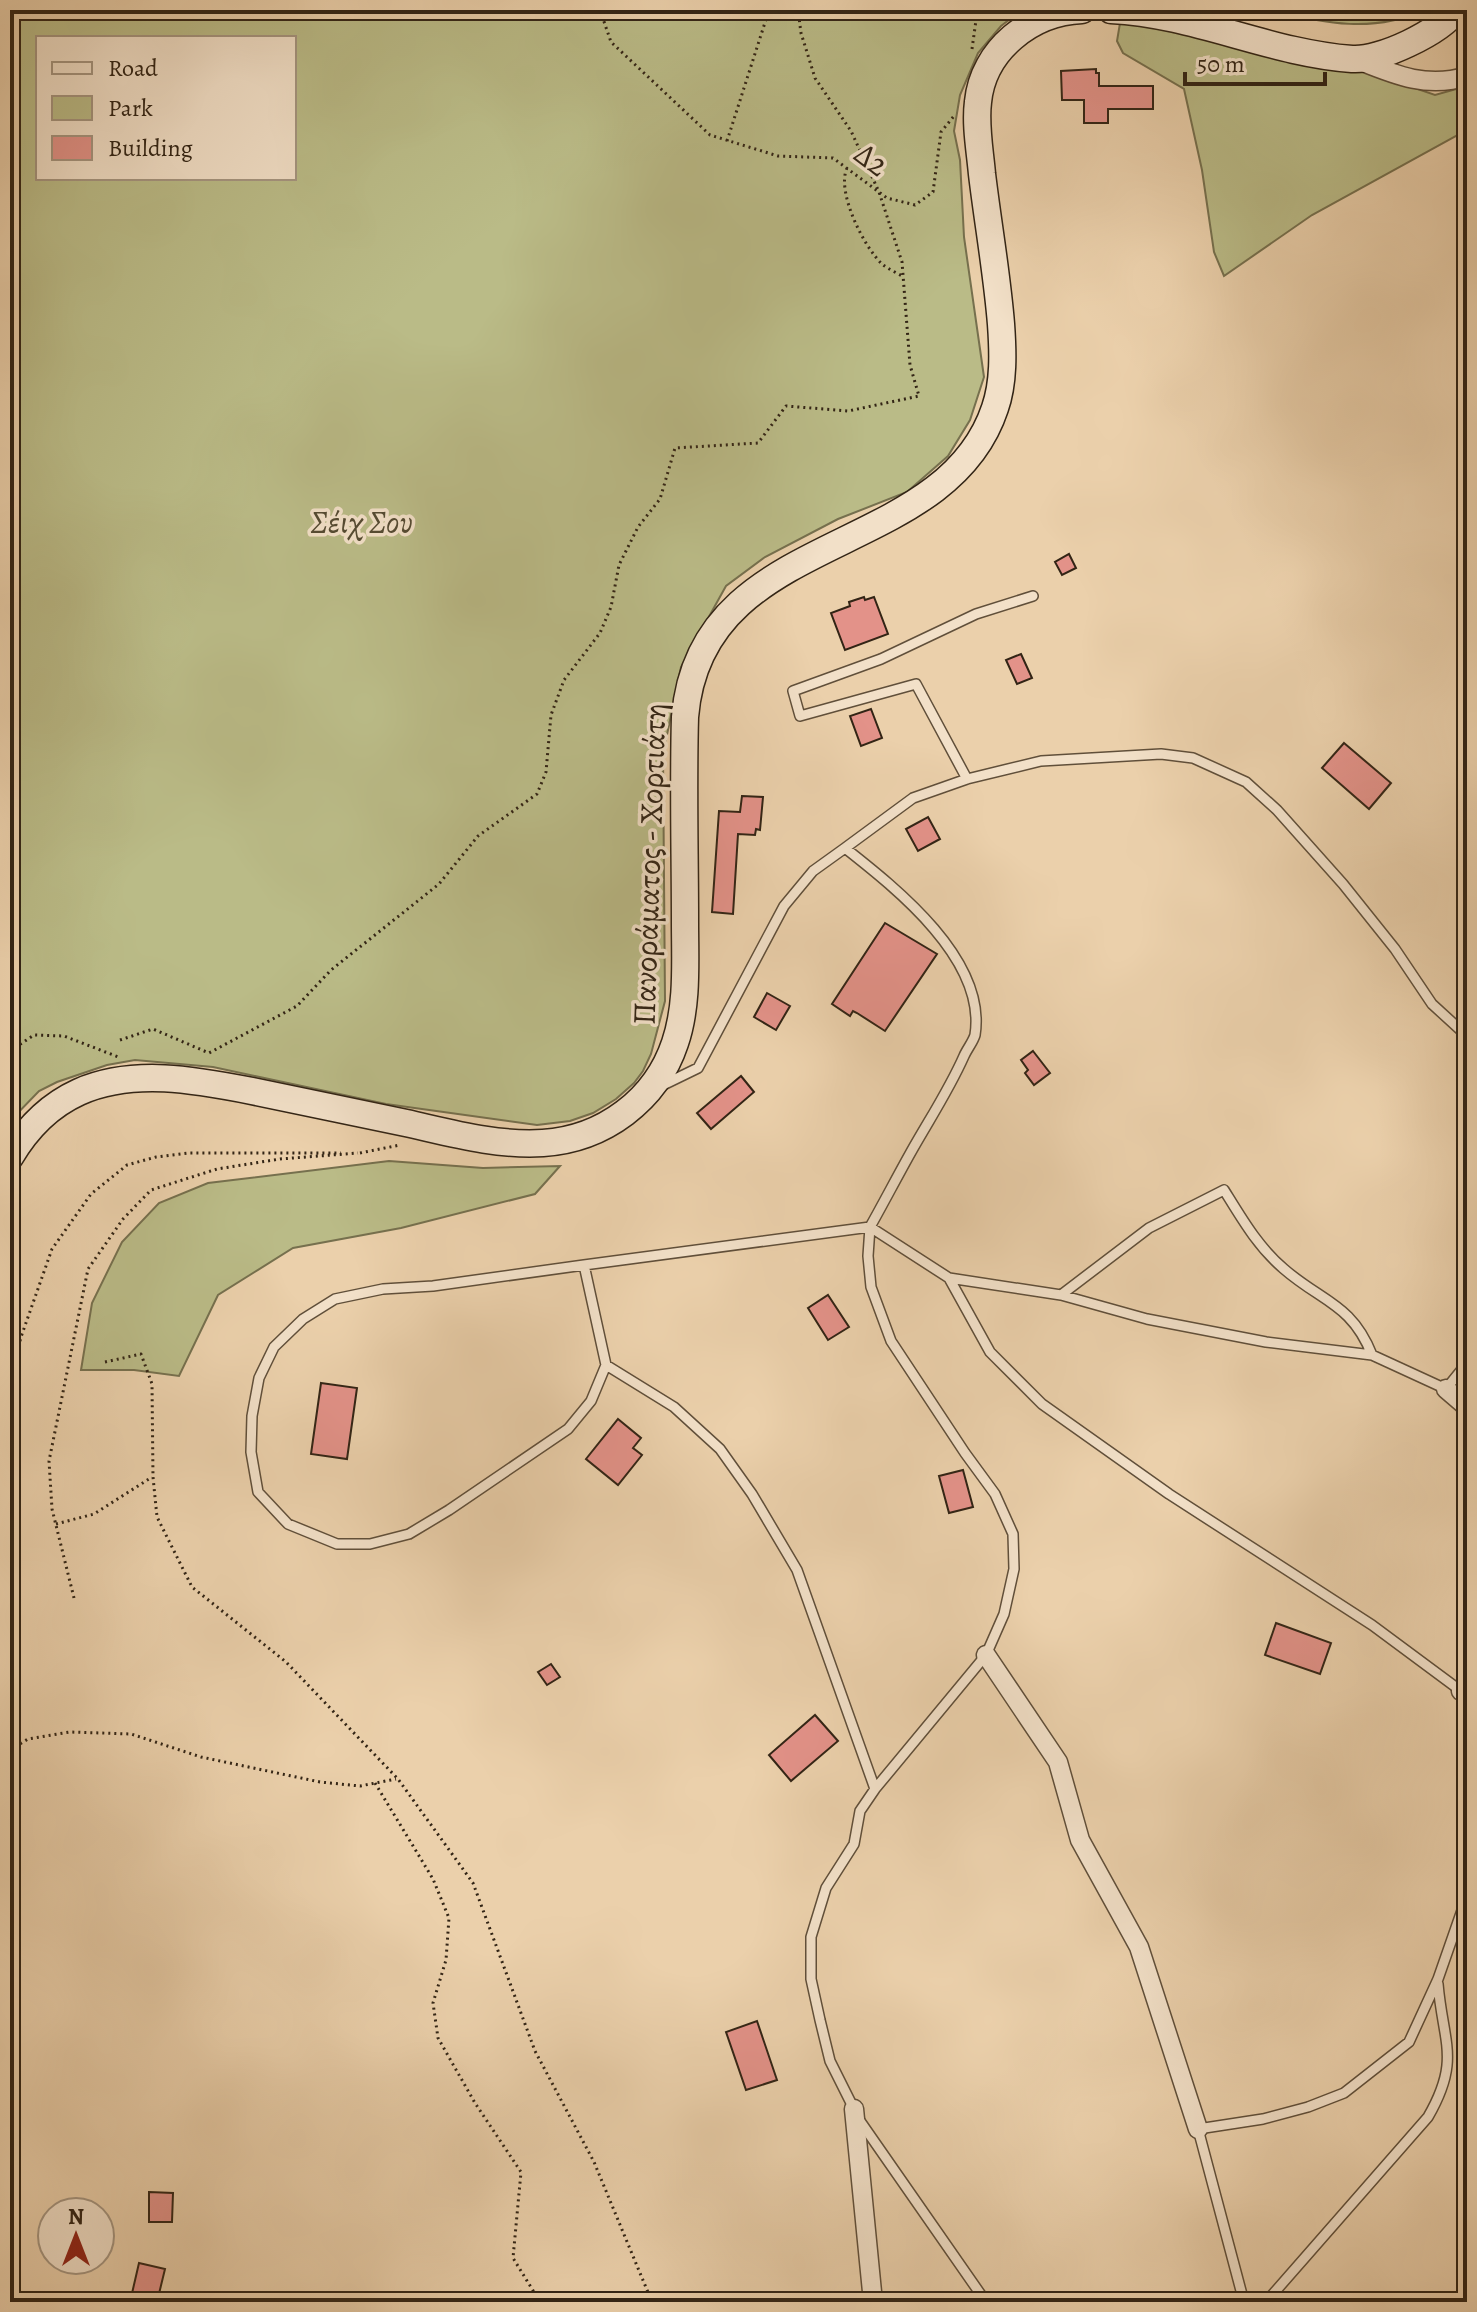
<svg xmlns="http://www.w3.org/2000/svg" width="1477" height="2312" viewBox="0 0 1477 2312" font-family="Alegreya,serif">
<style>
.green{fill:#babb87;stroke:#76704e;stroke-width:2;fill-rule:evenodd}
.building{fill:#e39289;stroke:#322415;stroke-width:2}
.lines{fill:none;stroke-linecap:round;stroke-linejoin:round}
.service-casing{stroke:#604f3a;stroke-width:12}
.minor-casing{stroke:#604f3a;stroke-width:21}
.secondary-casing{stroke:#322415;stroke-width:29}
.path{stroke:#322415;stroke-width:3;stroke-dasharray:2 4;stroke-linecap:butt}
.service{stroke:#f2e0c8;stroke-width:9}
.minor{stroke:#f2e0c8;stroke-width:18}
.secondary{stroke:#f2e0c8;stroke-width:26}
.labels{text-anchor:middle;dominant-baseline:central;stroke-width:7;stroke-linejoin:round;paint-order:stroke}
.street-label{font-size:32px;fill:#322415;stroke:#f2e0c8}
.park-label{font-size:32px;font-style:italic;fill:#544a32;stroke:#f2e0c8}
</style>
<rect width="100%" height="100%" fill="#ebd0ab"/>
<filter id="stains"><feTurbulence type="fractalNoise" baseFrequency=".0025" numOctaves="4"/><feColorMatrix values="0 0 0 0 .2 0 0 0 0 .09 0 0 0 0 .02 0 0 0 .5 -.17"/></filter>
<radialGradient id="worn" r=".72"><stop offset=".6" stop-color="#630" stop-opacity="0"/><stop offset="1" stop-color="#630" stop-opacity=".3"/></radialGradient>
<path class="green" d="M10,10H1022L1001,26L978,53L960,95L954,131L960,160L964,237L984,377L970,420L948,456L907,492L838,519L765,557L726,586L681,667L663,754L665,1001L651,1054L643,1071L634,1083L616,1099L593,1113L570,1121L537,1125L386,1104L213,1067L135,1060L107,1065L57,1082L39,1091L10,1121ZM38,38H294V178H38Z
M1272,10H1425C1374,33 1325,24 1272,10Z
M1149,17L1377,75L1435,95L1467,86V130L1312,215L1224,276L1214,252L1202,170L1184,89L1123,53L1117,41L1120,23Z
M389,1161L483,1168L560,1166L535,1194L401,1228L293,1248L218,1295L179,1376L134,1370H81L92,1303L122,1242L159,1203L208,1183Z"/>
<path class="building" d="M1096,69V73H1099V86H1153V109H1108V123H1084V100H1062L1061,71Z
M1069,554L1076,568L1062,575L1055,562Z
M864,597L865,600L874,597L888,634L845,650L831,613L850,606L849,602Z
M1021,654L1032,678L1017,684L1006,660Z
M871,709L882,738L861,746L850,716Z
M1344,743L1391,783L1369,809L1322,768Z
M742,796L763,797L760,830L756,829L755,835L738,834L733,914L712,912L719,811L740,812Z
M928,817L940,839L918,851L906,829Z
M885,923L937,954L885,1031L857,1013L853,1011L850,1016L832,1004Z
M767,993L790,1006L776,1030L754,1017Z
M1033,1051L1050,1073L1034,1085L1025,1073L1028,1070L1021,1060Z
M741,1076L754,1092L711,1129L697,1113Z
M828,1295L849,1327L828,1340L808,1308Z
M321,1383L357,1388L347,1459L311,1454Z
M618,1419L641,1438L633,1448L642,1455L618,1485L586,1459Z
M963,1470L973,1507L949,1513L939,1476Z
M1276,1623L1331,1643L1320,1674L1265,1655Z
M551,1664L560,1677L547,1685L538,1672Z
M815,1715L838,1741L791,1781L769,1755Z
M757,2021L777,2080L746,2090L726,2032Z
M149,2192L173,2193L172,2222H149Z
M139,2263L165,2269L157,2302H130Z"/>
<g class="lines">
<g class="service-casing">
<path id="service" d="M967,779L916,684L800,716L793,691L881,659L976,614L1033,596
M845,848L913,798L967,779L1041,761L1161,754L1193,758L1246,782L1277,810L1343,884L1395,949L1432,1004L1467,1036
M661,1086L698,1068L784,906L813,871L845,848C897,889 987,960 975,1035C973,1042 967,1049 964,1056C949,1090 929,1120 911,1152C897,1177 884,1202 870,1227L584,1265L606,1365L674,1407L720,1449L752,1494L797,1570L875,1789L860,1811L854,1844L826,1888L811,1937V1979L820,2020L830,2061L860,2121L986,2302
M584,1265L433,1286L383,1289L335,1299L303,1319L274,1347L259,1378L252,1416L251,1452L258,1492L288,1524L337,1544H370L409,1534L449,1510L568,1429L591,1401L606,1365
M949,1278L1061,1295L1147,1319L1266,1342L1372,1355L1446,1389L1467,1363
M1061,1295L1149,1228L1224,1190C1242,1219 1258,1247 1284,1269C1322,1302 1352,1304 1372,1355
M875,1789L986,1655L1004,1614L1014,1569L1013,1534L995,1494L965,1453L891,1341L871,1287L868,1256L870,1227L949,1278L990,1352L1042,1404L1169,1494L1372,1625L1461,1691L1467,1702
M1244,2302L1198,2129L1263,2119L1308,2107L1344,2093L1409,2042L1438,1979L1467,1896
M1266,2302L1428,2117C1461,2060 1443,2043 1438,1984"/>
</g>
<g class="minor-casing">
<path id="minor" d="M1358,60C1395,75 1428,89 1467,76
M1446,1389L1467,1407
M986,1655L1058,1762L1080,1840L1139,1947L1198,2129
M1461,1691L1467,1693
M854,2109L873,2302"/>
</g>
<g class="secondary-casing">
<path id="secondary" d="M1111,10C1195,14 1269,53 1352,59C1380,61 1440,32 1456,10
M10,1157C27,1128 48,1106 79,1092C133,1068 196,1080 252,1091C303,1102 355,1112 406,1123C451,1133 497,1146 543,1143C604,1139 656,1100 675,1043C688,1005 685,962 685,923C685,854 683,786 685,717C700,527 944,562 995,408C1004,382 1003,352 1001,324C997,274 988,224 982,174C980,151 975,125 978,102C983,50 1031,12 1082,10"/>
</g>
<path class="path" d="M600,10L611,42L710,135L778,156L833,158L887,198L915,205L933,192L941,132L954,116
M972,49L977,13L981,10
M727,141L769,10
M847,168C836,192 864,247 882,264C888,269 897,273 904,277
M120,1040L153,1029L209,1053L297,1006L331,970L439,884L478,836L537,794L546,772L551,715L564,680L600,633L611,607L619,565L638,527L660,499L675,448L758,443L786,406L848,411L919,396L910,365L902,262L879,192L851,131L815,78L801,33L798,10
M10,1051L34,1035L64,1036L121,1058
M360,1153L400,1145
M105,1362L141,1354L152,1384L153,1477L157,1517L192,1587L286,1662L398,1779L473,1883L535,2051L594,2162L652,2302
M10,1382L21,1337L52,1249L91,1194L127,1165L156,1157L189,1153H341
M56,1524L94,1514L152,1477
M74,1598L52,1509L49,1461L88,1269L123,1219L151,1190L217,1169L280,1159L358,1153
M10,1750L28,1739L70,1732L131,1734L201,1757L320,1782L360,1786L396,1779
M375,1783L433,1879L449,1918L446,1960L433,2003L438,2038L475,2103L521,2172L513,2258L537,2297L548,2302"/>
<use href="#service" class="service"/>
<use href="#minor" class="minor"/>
<use href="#secondary" class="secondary"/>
</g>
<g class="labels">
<g class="street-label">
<text transform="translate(872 159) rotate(37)">Δ2</text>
<text transform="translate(649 864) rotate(-88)">Πανοράματος - Χορτιάτη</text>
</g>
<g class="park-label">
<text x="362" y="522">Σέιχ Σου</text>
</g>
</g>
<rect width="1477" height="2312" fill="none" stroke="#ebd0ab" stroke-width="40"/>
<rect x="12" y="12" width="1453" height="2288" fill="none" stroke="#322415" stroke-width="4"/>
<rect x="20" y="20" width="1437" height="2272" fill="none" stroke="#322415" stroke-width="2"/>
<rect x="36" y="36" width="260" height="144" fill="#f2e0c8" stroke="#a59580" stroke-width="2"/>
<rect x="52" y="62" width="40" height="12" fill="#f2e0c8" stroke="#a59580" stroke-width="2"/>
<text x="108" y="76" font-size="24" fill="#322415">Road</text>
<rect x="52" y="96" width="40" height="24" fill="#babb87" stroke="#a59580" stroke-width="2"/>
<text x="108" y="116" font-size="24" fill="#322415">Park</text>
<rect x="52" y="136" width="40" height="24" fill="#e39289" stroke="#a59580" stroke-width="2"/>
<text x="108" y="156" font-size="24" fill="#322415">Building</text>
<g transform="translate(76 2236)"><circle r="38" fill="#f2e0c8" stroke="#a59580" stroke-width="2"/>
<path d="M0-6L14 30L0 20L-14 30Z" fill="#8f2418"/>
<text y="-12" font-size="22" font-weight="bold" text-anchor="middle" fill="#322415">N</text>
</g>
<path d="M1185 72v12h140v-12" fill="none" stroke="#322415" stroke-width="4"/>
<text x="1197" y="72" font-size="24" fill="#322415" stroke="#f2e0c8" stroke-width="6" paint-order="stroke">50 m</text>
<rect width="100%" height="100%" filter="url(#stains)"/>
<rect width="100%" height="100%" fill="url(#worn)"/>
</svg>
